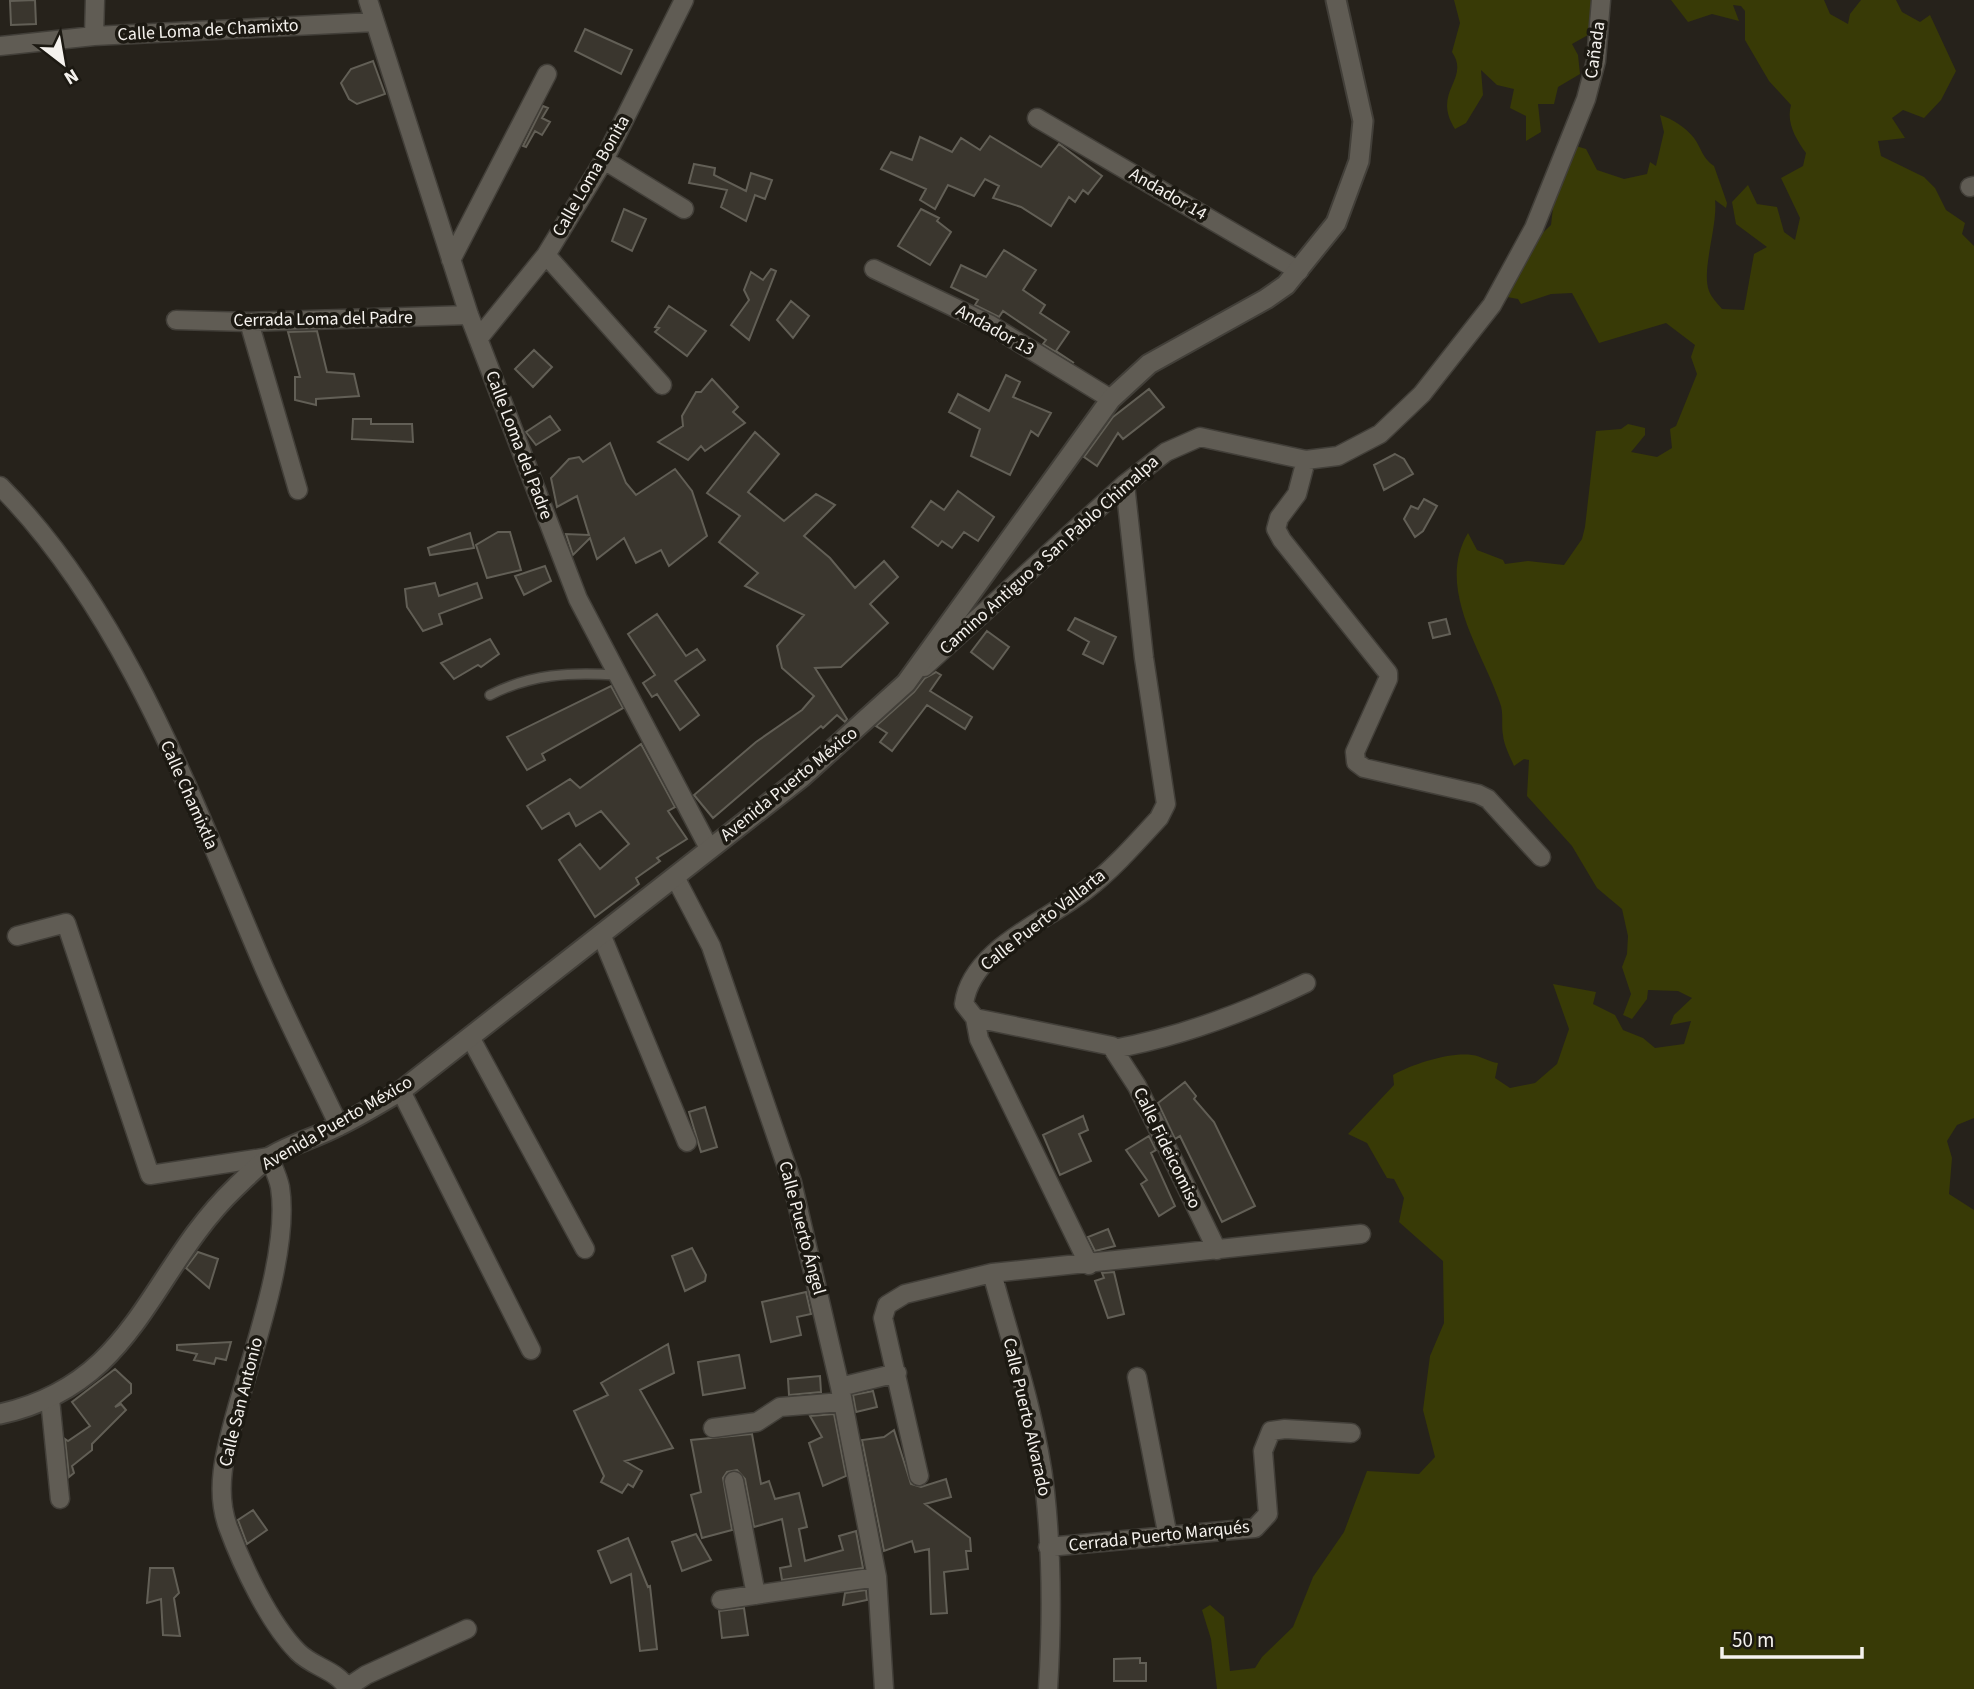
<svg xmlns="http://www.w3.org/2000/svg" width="1974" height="1689" viewBox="0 0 1974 1689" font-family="'Source Sans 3',sans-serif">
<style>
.green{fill:#383a06}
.building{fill:#3a362e;stroke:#625f56;stroke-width:2}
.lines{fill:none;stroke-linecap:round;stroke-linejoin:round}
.service-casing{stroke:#423f39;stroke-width:12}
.minor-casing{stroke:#423f39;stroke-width:21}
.secondary-casing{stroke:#423f39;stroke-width:23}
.service{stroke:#605c54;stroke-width:9}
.minor{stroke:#605c54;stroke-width:18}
.secondary{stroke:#605c54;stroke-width:19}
.labels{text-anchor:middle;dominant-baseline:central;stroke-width:7;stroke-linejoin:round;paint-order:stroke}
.street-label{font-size:18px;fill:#f5f2ee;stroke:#1c1912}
</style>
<rect width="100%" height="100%" fill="#26221b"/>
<path class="green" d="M1454,0H1608L1588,35L1572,44L1578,55L1580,74L1558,87L1554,104H1538L1541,132L1526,141V116L1510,108L1514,89L1497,85L1481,70L1483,95L1466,123L1455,129C1431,91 1471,80 1452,52L1460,23Z
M1671,0H1824L1830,14L1848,24L1850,14L1861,0H1896L1902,12L1920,22L1930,15L1956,71L1941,100L1924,118L1903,110L1892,118L1905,138L1878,141L1881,156L1924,177L1935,188L1946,210L1965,223L1962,234L1974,246V1118L1957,1125L1947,1141L1952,1158L1949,1194L1974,1210V1689H1217L1211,1639L1202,1610L1210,1605L1224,1617L1230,1671L1255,1668L1262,1657L1293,1627L1313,1577L1344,1532L1367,1471L1419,1474L1435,1457L1423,1410L1430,1356L1444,1323L1443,1261L1399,1222L1404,1198L1394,1179L1387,1178L1367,1143L1348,1134L1394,1085L1393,1075C1413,1064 1449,1052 1472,1055C1481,1056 1489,1062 1498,1063L1495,1078L1510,1088L1535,1083L1557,1064L1569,1029L1553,984L1596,992L1593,1004L1615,1015L1623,1030L1643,1038L1655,1048L1684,1044L1691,1021L1670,1025L1674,1015L1692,998L1678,991L1648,990L1647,999L1632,1019L1623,1015L1631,994L1622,967L1627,954L1628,936L1622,909L1597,888L1572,846L1527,796L1529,760L1524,759L1514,766C1510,756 1504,746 1503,735C1501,725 1504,713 1500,703C1483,652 1435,588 1468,533L1477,550L1503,560L1505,564L1528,561L1564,565L1582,539L1585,527L1596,431L1621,429L1628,424L1645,428V435L1631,452L1657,457L1672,448L1670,429L1676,426L1697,374L1691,357L1695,345L1666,323L1599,343L1572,293L1551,294L1521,304L1518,299L1507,297V267L1551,225L1555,190L1576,146L1586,149L1597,170L1624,179L1647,174L1650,162L1656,166L1664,132L1660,115C1673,119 1685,127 1694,138C1702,149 1702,158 1714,166L1727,203L1726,208L1715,200C1718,226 1701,270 1709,291C1711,297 1718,304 1722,309L1744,310L1754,254L1767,247L1736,224L1732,202L1748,185L1757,204L1777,207L1784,232L1795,240L1800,218L1781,178L1803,166L1806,153C1796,139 1786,123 1791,105L1769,81L1745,40V11L1741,6L1733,5L1739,21L1712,14L1688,22Z"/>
<path class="building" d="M35,0L36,24L11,25L10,1Z
M585,29L632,50L621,74L575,51Z
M373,61L385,94L357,104L349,99L341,83L351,69Z
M543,106L548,108L542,118L550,122L542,135L535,131L526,147L523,146Z
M990,136L1041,167L1059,144L1102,176L1088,194L1083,190L1075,202L1069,197L1051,226L1021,207L993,198L999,186L985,179L974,196L948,185L935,209L920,200L926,189L881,169L891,152L912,160L920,137L952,152L961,138L980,150Z
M694,164L715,168L714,175L746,191L751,173L772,180L765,199L755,195L746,221L721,207L727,190L689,183Z
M624,209L646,219L632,251L612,241Z
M921,209L939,218L937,221L951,232L930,265L898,246Z
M1004,250L1036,270L1023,290L1045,305L1040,313L1069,332L1056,351L1074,363L1043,344L1046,340L1003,311L999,317L975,305L978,300L951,287L961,265L986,277Z
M771,269L776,271L749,340L731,325L749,300L744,290L751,272L763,280Z
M791,301L809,316L793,338L777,320Z
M669,306L706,331L687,356L655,332L659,328L655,327Z
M317,331L327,372L354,374L359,396L316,399V405L295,400V377H300L288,332Z
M534,350L552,367L533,387L515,369Z
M1006,375L1020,382L1013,397L1051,413L1038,436L1031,431L1010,475L971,456L980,429L949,412L958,394L989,411Z
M712,379L738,407L733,412L745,423L705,451L701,446L688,460L658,442L683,426L682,416L696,392H701Z
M1149,389L1164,407L1123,439L1118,433L1097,466L1084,457L1113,417Z
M550,416L560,430L536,445L526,432Z
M353,419H371V424H412L413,442L352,439Z
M755,432L779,454L748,492L784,521L816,494L835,505L804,536L830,558L855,588L884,561L898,577L870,604L888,623L841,667L815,668L847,719L845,722L837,715L823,728L821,726L713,818L694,795L756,742L802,710L814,696L782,668L777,646L804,615L745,586L758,573L719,542L740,516L707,493Z
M610,443L626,483L636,495L675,469L692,491L707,536L669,566L661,550L636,563L624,538L597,559L590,538L573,555L566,534L589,535L577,496L557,507L551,478L569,459L579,457L583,462Z
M1395,454L1404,459L1413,474L1384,490L1374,465Z
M958,491L994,517L978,541L964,532L952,548L942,541L938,546L912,527L931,501L944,510Z
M1424,499L1437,506L1423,531L1415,537L1404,519L1411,506L1418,509Z
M498,532H510L521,570L487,578L476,545Z
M470,533L474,548L430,555L428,548Z
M545,566L551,581L524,595L515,576Z
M435,583L439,596L477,583L482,598L439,614L442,624L423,631L407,607L405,589Z
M657,614L686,656L697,649L705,660L675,681L699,715L680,730L657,694L652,697L643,683L655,675L628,634Z
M1075,618L1116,637L1103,664L1083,654L1089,642L1068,630Z
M1446,619L1450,634L1433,638L1429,623Z
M987,631L1009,647L993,669L971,652Z
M490,639L499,654L481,667L478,665L454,679L441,663Z
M936,672L941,675L930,691L972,717L965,729L927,705L892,751L880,742L887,733L876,726L914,692L925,678Z
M611,686L623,708L542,754L545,760L527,770L507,737Z
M641,744L675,807L668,811L687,839L657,858L660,861L636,878L639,884L595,917L559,860L580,844L600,869L629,844L601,811L576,826L569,813L542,829L527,806L570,779L580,788Z
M1185,1082L1196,1096L1194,1099L1214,1122L1255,1206L1222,1222L1180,1136L1175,1139L1158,1103Z
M705,1107L717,1147L701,1152L689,1112Z
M1083,1116L1088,1130L1079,1134L1091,1161L1060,1175L1043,1135Z
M1149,1136L1156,1150L1151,1153L1175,1206L1159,1216L1141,1184L1147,1180L1126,1150Z
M1108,1229L1115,1246L1095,1251L1088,1237Z
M692,1248L706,1275L705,1281L685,1291L672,1256Z
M198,1252L218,1259L209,1288L186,1268Z
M1114,1272L1124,1314L1108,1318L1095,1281L1104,1278L1102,1273Z
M806,1292L811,1314L797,1317L801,1335L771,1342L762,1302Z
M231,1342L226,1360L216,1358L214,1364L194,1360L197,1354L177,1350V1345Z
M668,1344L674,1373L640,1390L673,1448L625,1461L642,1471L633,1487L628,1484L622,1493L601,1482L604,1476L574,1411L608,1395L601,1383Z
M739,1355L745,1388L703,1395L698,1362Z
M115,1369L131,1384V1393L115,1407L121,1404L126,1410L92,1444V1450L72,1466L74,1473L69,1477L65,1439L68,1441L90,1426L72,1402Z
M820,1376L821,1392L789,1395L788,1379Z
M873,1391L877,1407L856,1412L853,1395Z
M834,1414L846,1476L823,1486L809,1443L822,1437L810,1416Z
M894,1430L911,1484L921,1487L946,1479L951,1497L925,1504L970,1538L971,1551H966L968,1569L944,1572L947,1613L931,1614L929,1549L915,1552L912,1541L884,1551L862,1440L884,1437Z
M752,1434L761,1484L769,1481L775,1499L799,1493L807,1527L799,1529L805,1561L843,1550L839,1536L856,1531L863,1568L782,1580L780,1568L791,1566L782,1519L754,1527L745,1479L737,1470L727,1472L723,1478L732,1530L702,1538L691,1495L701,1492L691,1440Z
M253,1510L267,1530L247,1544L238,1520Z
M696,1534L711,1560L682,1571L672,1542Z
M628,1538L648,1587L650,1586L657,1649L640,1651L631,1574L611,1583L598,1551Z
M150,1568H173L179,1593L174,1598L180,1636L163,1635L161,1599L147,1603Z
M866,1590L867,1600L843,1605L845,1593Z
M744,1608L748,1635L722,1638L719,1611Z
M1140,1658V1663H1146V1681H1114V1659Z"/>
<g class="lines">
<g class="service-casing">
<path id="service" d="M490,695C531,674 570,672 616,675"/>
</g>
<g class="minor-casing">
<path id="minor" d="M368,0L469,315L578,599L709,848
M94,36L95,0
M0,46L94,36L375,22
M1037,118L1299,271
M604,160L684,209
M1970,187L1974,186
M546,255L662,385
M451,260L547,74
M874,269L989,324L1111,399
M176,320L249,322L469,315
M249,322L298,490
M478,339L546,255L604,160L684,0
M1306,460L1297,494L1279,518L1276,529L1282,540L1388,673V679L1355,752L1356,762L1364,768L1478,794L1488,799L1541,857
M0,486C126,613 191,797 260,958C284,1015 313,1070 339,1126
M924,667L1125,484L1166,452L1200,437L1306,460L1338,456L1380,434L1422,394L1492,305L1534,228L1586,99L1596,61L1601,0
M675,877L711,946L792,1182L840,1387L877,1577L721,1600
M601,934L687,1142
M17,936L66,923L150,1175L269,1157C273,1167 278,1177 280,1187C290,1249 253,1351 236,1412C226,1449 214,1489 228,1527C242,1565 269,1623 298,1652C314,1668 336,1669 348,1689
M975,1018L1112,1046L1113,1049C1180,1037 1244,1013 1306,983
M470,1037L585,1249
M1113,1049L1137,1086L1217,1250
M401,1091L531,1350
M1089,1265L979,1039L975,1018L964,1004C971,949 1047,921 1086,890C1113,869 1136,843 1159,818L1166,804L1144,658L1125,484
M992,1273C1011,1343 1037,1419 1045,1491C1052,1556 1052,1624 1048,1689
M1137,1377L1168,1537
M840,1387L897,1373
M50,1399L60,1499
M713,1428L757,1422L780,1407L842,1402
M919,1476L883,1318L887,1305L905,1294L992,1273L1361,1234
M734,1481L756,1595
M1048,1547L1255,1528L1268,1514L1263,1451L1271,1431L1285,1429L1351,1433
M877,1577L884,1689
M348,1687L366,1675L467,1629"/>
</g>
<g class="secondary-casing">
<path id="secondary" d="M0,1414C137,1384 148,1271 236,1187C247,1177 259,1163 272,1156C294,1143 318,1137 340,1125C361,1115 381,1102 401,1091L802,777L906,683L1111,399L1149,364L1266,299L1286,285L1336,223L1359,161L1363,121L1336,0"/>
</g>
<use href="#service" class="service"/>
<use href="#minor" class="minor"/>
<use href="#secondary" class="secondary"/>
</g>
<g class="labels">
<g class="street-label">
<text transform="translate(208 30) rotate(-3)">Calle Loma de Chamixto</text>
<text transform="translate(1595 50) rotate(-82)">Cañada</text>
<text transform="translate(591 176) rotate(-60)">Calle Loma Bonita</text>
<text transform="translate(1168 194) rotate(30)">Andador 14</text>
<text transform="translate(323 319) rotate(-1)">Cerrada Loma del Padre</text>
<text transform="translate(995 330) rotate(29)">Andador 13</text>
<text transform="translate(519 445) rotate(69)">Calle Loma del Padre</text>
<text transform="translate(1049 555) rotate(-42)">Camino Antiguo a San Pablo Chimalpa</text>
<text transform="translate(789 784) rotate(-39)">Avenida Puerto México</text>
<text transform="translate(189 795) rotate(66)">Calle Chamixtla</text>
<text transform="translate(1043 920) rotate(-38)">Calle Puerto Vallarta</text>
<text transform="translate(337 1123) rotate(-30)">Avenida Puerto México</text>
<text transform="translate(1167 1148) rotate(64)">Calle Fideicomiso</text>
<text transform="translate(802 1228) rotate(75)">Calle Puerto Ángel</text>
<text transform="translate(241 1402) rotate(-76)">Calle San Antonio</text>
<text transform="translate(1027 1417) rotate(77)">Calle Puerto Alvarado</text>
<text transform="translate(1159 1536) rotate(-6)">Cerrada Puerto Marqués</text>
</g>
</g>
<g transform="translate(63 63) rotate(149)" stroke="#1c1912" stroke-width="5" paint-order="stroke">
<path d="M0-5L12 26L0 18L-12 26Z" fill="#f5f2ee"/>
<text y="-10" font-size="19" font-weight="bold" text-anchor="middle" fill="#f5f2ee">N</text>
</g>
<path d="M1722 1647v10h140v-10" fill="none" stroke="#f5f2ee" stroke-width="3.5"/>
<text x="1732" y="1647" font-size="21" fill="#f5f2ee" stroke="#1c1912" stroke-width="5" paint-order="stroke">50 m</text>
</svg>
